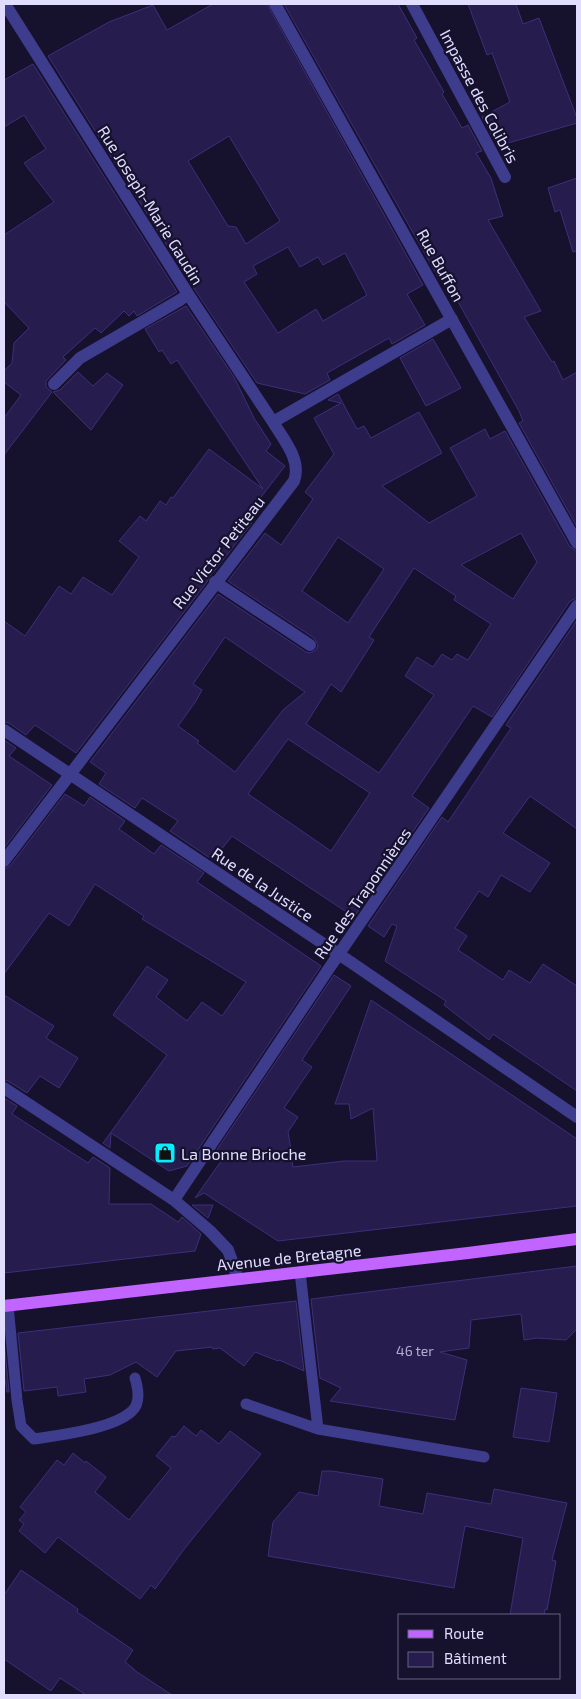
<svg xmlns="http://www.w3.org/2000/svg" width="581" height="1699" viewBox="0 0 581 1699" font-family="'Exo 2',sans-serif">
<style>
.building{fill:#261d4e;stroke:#3d2f7a;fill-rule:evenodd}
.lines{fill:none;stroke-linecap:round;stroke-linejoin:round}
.service{stroke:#3e3c8c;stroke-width:11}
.minor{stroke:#3e3c8c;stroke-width:12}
.primary{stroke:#c264ff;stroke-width:12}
.labels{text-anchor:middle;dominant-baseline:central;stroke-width:4.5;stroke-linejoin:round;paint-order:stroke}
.number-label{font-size:14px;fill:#b2add3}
.street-label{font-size:16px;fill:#e0ddff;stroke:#16112c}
.poi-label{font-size:16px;fill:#e0ddff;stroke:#16112c;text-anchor:start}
</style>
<rect width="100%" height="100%" fill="#16112c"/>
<path class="building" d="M213,4H267L423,285L407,294L425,325L392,344L389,338L327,373L330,380L305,394L257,383L195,290L48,56L109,22L153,5L167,30ZM229,136L280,221L246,244L236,227L228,226L188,161ZM288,247L300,267L318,257L323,265L345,253L367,295L323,321L316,309L278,333L244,282L257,274L253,266Z
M284,4H398L417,38L414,40L444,92L442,94L462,128L468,125L482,151L476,153L491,178L503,216L488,220L541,311L524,317L552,362L554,361L563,380L577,372V527L519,423L523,421L519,411L443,275L438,277Z
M468,4H516L523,24L539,18L577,118V123L498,146L482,117L510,102L492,53L487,55Z
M33,64L177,292L137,316L134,311L129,316L124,311L101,333L95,328L63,357L66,360L46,381V387L52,392L4,455V418L21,395L4,382V371L12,363L14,343L29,328L4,302V235L54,202L24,163L46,149L24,115L4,127V80Z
M577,178V251L573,252L560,210L555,212L548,188Z
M186,306L234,377L254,418L271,444L266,451L285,466L245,518L252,523L212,574L209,577L207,582L76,753L35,725L26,735L9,723L4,722V621L25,636L59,586L71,594L83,577L112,595L139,557L119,541L140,516L146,521L160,501L166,505L171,497L173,498L209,449L263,489L177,360L171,364L162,350L159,352L145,329Z
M433,339L461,388L426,406L400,358Z
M78,372L93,386L107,373L123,385L91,430L53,392L60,390Z
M338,394L357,429L364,426L371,438L419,412L442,453L382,486L429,523L477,496L450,448L485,429L490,439L505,431L570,547L577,551V598L570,601L492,717L473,706L412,796L429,808L354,917L232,836L213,860L170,831L178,821L142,798L135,808L99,784L106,773L90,762L218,594L306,652L310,653L316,650L318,645L314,638L228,581L265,533L281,545L313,499L305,492L334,454L314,418L341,403L328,400ZM521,533L537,562L513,599L461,565ZM338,537L384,569L348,623L302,591ZM414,568L456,596L454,600L491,624L468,660L457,654L452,660L442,654L433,667L417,657L405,676L434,695L379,773L306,724L331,684L341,692L374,640L369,637ZM225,637L305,692L283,710L235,772L197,743L199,741L178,726L196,701L202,690L193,684ZM288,739L370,793L331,851L248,794Z
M577,620V829L530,796L503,833L550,863L530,892L501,875L488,897L479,891L455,928L467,936L458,950L503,980L509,970L530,983L543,964L577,986V1091L493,1034L489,1040L444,1005L446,1001L385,961L397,926L392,924L384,937L368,926L442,817L448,822L465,797L511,728L506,725Z
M4,740L16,748L9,756L52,785L4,848Z
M65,794L84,806L90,797L125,821L119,829L154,854L161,845L204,873L197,882L321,966L187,1166L169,1171L111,1133L110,1148L103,1143L167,1055L113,1015L147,966L168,980L156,997L187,1021L202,1002L222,1016L246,982L142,919L144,916L95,884L69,926L49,913L4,974V869L10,866Z
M334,975L351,986L302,1060L312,1067L284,1108L298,1117L288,1132L291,1149L267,1161H292L293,1167L344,1161H377L373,1108L351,1119L349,1104H335L371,1000L577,1139V1206L278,1241L204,1193L195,1198L224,1157L210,1160Z
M4,995L54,1026L46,1038L78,1058L59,1088L40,1076L27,1093L8,1081L4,1080Z
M4,1098L17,1106L12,1114L88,1163L93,1157L110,1168L109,1204H151L178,1222L182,1217L201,1234L195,1251L4,1273Z
M192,1205H213L208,1218Z
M577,1266V1329L566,1340L537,1338L524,1340L521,1314L471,1320L469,1348L440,1352L467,1360L455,1420L330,1401L341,1388L320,1378L311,1299Z
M296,1301L304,1371L279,1360L278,1361L255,1352L244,1366L220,1348L213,1349L212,1347L176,1351L157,1377L136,1362L110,1375L84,1379L86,1392L58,1396L57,1387L24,1391L18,1333Z
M4,1340L9,1392H7L5,1379H4Z
M521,1388L557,1393L549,1442L513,1437Z
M184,1426L196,1436L201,1430L219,1444L230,1431L261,1454L185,1548L155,1589L151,1585L140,1599L58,1537L45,1553L19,1531L24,1524L19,1520L26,1512L20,1507L57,1460L64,1465L73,1453L85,1463L86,1461L106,1477L95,1492L129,1520L171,1468L156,1456L172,1436L175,1437Z
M322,1471H332L383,1479L379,1506L423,1514L427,1493L491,1504L494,1489L567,1503L552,1560L556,1561L547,1610L545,1609L544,1615H510L523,1538L465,1526L454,1588L268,1556L273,1522L299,1492L318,1496Z
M21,1570L78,1609L77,1612L133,1650L125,1662L134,1669V1670L172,1695H86L60,1678L51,1691L4,1659V1595Z"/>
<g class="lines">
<path class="service" d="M300,1272L318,1429L484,1457
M8,1305L17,1400L21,1426L34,1439C60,1435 113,1429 132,1411C141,1403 138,1388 135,1378
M246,1404L318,1429"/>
<path class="minor" d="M5,4L188,294L273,422
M275,4L577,543
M412,4L505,177
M54,384L80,358L180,300L188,294
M215,582L310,645
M4,730L349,961L577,1117
M4,861L294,481C302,460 283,439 273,422L452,319
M4,1088L174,1200L210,1231L228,1250L235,1269L237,1279
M174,1200L330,967L577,606"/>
<path class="primary" d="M4,1306L468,1253L577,1239"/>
</g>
<defs>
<g id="shop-square" transform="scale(1.125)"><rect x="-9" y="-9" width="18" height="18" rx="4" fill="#09ebff" stroke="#16112c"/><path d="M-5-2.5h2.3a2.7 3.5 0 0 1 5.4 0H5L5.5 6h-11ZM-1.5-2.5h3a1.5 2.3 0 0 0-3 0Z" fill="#111"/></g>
</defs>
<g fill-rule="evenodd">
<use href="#shop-square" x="165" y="1153"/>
</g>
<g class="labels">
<g class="number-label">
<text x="415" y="1350">46 ter</text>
</g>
<g class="street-label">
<text transform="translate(480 96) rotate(62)">Impasse des Colibris</text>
<text transform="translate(151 205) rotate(58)">Rue Joseph-Marie Gaudin</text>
<text transform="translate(441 265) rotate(61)">Rue Buffon</text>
<text transform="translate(218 552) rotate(-52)">Rue Victor Petiteau</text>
<text transform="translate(263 884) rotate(34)">Rue de la Justice</text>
<text transform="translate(362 893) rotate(-55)">Rue des Traponnières</text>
<text transform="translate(289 1257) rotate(-6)">Avenue de Bretagne</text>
</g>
<g class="poi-label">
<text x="181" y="1153">La Bonne Brioche</text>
</g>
</g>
<rect width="581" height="1699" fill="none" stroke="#e0ddff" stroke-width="10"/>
<rect x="398" y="1614" width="162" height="65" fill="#16112c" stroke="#676380"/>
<rect x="408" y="1630" width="25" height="8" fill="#c264ff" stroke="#676380"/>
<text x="444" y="1639" font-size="15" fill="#e0ddff">Route</text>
<rect x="408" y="1652" width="25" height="15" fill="#261d4e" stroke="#676380"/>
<text x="444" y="1664" font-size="15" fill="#e0ddff">Bâtiment</text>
</svg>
